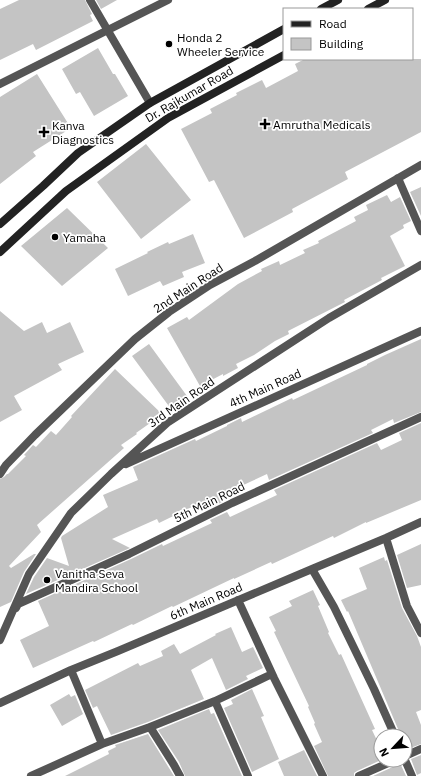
<svg xmlns="http://www.w3.org/2000/svg" width="421" height="776" viewBox="0 0 421 776" font-family="'IBM Plex Sans',sans-serif">
<style>
.building{fill:#c4c4c4}
.lines{fill:none;stroke-linecap:round;stroke-linejoin:round}
.minor{stroke:#555;stroke-width:8}
.secondary{stroke:#222;stroke-width:8}
.poi-dot{fill:#000;stroke:#fff;stroke-width:1.5}
.labels{text-anchor:middle;dominant-baseline:central;stroke-width:3.5;stroke-linejoin:round;paint-order:stroke}
.poi-label{font-size:12px;fill:#000;stroke:#fff;text-anchor:start}
.street-label{font-size:12px;fill:#000;stroke:#fff}
</style>
<rect width="100%" height="100%" fill="#fff"/>
<path class="building" d="M19,0H85L92,14L90,15L93,21L36,50L33,44L0,60V9Z
M96,0H117L101,9Z
M98,48L113,74H115L128,96L94,116L80,92L76,94L62,69Z
M305,59H421V132L345,172L348,179L292,209L293,212L244,238L214,180L209,182L181,129L212,113L210,109L237,95L236,93L262,80L266,88L298,71L295,64Z
M37,74L71,128L33,152L36,156L0,184V97Z
M146,144L191,200L141,239L97,182Z
M421,187V216L410,192Z
M387,195L391,202L400,197L411,221L403,225L404,228L390,236L405,266L381,278L382,280L344,300L345,302L288,331L289,334L275,341L254,355L236,364L238,368L223,376V374L200,386L167,328L187,317L189,320L238,284L262,271L261,269L279,261L280,265L305,253L303,250L319,243L318,241L356,221L354,217L368,210L366,205Z
M67,208L108,248L62,286L21,246Z
M193,234L205,263L182,272L184,277L163,286L160,281L128,296L115,269L148,253L147,252L168,242L169,244Z
M0,311L24,331L42,322L47,333L70,322L84,352L58,364L62,370L14,396L22,410L0,422Z
M421,339V412L394,423L393,419L371,430L373,433L269,480L267,474L252,481L220,496L222,502L206,510L202,502L159,523L157,519L112,539L130,548L26,594L34,577L47,558L69,566L61,538L62,536L108,507L103,495L138,480L133,467L195,439L196,441L227,426V425L241,418L242,422L292,398L293,400L367,365V364L385,355Z
M149,344L187,396L186,397V398L171,409L132,356Z
M115,369L162,414L153,420V421L136,433L137,434L121,445L124,448L37,525L41,532L9,566L11,568L34,554H36L24,572L11,602L0,607V479L4,477L7,474H8L26,456L24,455L33,445L36,447L51,431L56,435L72,417L71,416Z
M421,423V500L366,523V522L334,538L333,536L272,564L271,562L234,579V578L173,607L172,606L133,625L132,624L94,642L93,641L33,668L20,640L49,626L38,601L131,559L162,544L163,546L212,523L210,520L227,512L230,517L277,495L274,490L377,443L381,450L402,440L399,433Z
M421,544V585L407,588L397,555Z
M384,557L385,561L387,560L402,608L417,636L421,647V710L416,712L421,725V744L405,750V736H401L348,611L347,612L341,600L367,589L359,568Z
M313,590L320,605L318,606L329,632L328,633L339,655L341,654L375,729L372,730L381,749V760L357,771L354,773V776H328L314,746L322,742L314,724L315,723L308,707L309,706L274,632L276,631L269,617L292,606L289,601Z
M231,627L242,652L253,647L263,668L246,676L248,679L226,690L212,658L191,670L204,699L148,722L111,735L97,706L93,708L85,690L138,663L140,666L163,656L161,651L174,644L180,654L216,635L215,634Z
M252,689L264,716L261,717L279,759L252,772L224,708L233,704L231,700Z
M69,694L71,697L75,695L83,714L62,726L50,705Z
M209,709L211,714L214,713L242,776H185L179,762L158,730Z
M148,734L174,776H65L109,754L108,751L116,747L115,745Z
M304,750L317,776H284L278,762Z
M421,755V773L417,775L411,759Z
M400,763L406,776H373L397,765Z"/>
<g class="lines">
<path class="minor" d="M90,0L150,103
M0,84L168,0
M398,178L421,231
M126,464L421,331
M0,474L6,465L35,435L135,339L169,312L210,285L255,261L421,165
M386,538L407,606L421,633
M312,569L334,607L374,689L395,736
M238,600L274,678L323,776
M16,608L18,604L129,554L232,503L421,417
M0,640L29,574L71,513L111,474L167,423L329,318L421,265
M71,670L102,744
M215,701L248,776
M0,703L71,670L118,651L312,569L386,538L421,522
M150,727L174,765L180,776
M405,756L421,749
M405,760L412,776
M31,776L102,744L150,727L215,701L272,674
M359,776L395,760"/>
<path class="secondary" d="M321,9L338,0
M368,9L385,0
M0,224L43,186L78,153L150,103L284,29
M0,252L66,191L168,118L284,55"/>
</g>
<g class="poi-dot">
<circle cx="169" cy="44" r="4"/>
<path d="M263 118h4v4h4v4h-4v4h-4v-4h-4v-4h4z"/>
<path d="M42 126h4v4h4v4h-4v4h-4v-4h-4v-4h4z"/>
<circle cx="55" cy="237" r="4"/>
<circle cx="47" cy="580" r="4"/>
</g>
<g class="labels">
<g class="poi-label">
<text x="177" y="37">Honda 2<tspan x="177" dy="14">Wheeler Service</tspan></text>
<text x="273" y="124">Amrutha Medicals</text>
<text x="52" y="125">Kanva<tspan x="52" dy="14">Diagnostics</tspan></text>
<text x="63" y="237">Yamaha</text>
<text x="55" y="573">Vanitha Seva<tspan x="55" dy="14">Mandira School</tspan></text>
</g>
<g class="street-label">
<text transform="translate(189 94) rotate(-30)">Dr. Rajkumar Road</text>
<text transform="translate(188 288) rotate(-33)">2nd Main Road</text>
<text transform="translate(265 388) rotate(-24)">4th Main Road</text>
<text transform="translate(181 402) rotate(-35)">3rd Main Road</text>
<text transform="translate(209 502) rotate(-26)">5th Main Road</text>
<text transform="translate(206 601) rotate(-23)">6th Main Road</text>
</g>
</g>
<rect x="283" y="8" width="130" height="52" fill="#ffffff" stroke="#999999"/>
<rect x="291" y="21" width="20" height="6" fill="#222222" stroke="#999999"/>
<text x="319" y="28" font-size="12" fill="#000000">Road</text>
<rect x="291" y="38" width="20" height="12" fill="#c4c4c4" stroke="#999999"/>
<text x="319" y="48" font-size="12" fill="#000000">Building</text>
<g transform="translate(393 748) rotate(244)"><circle r="19" fill="#ffffff" stroke="#999999"/>
<path d="M0-3L7 15L0 10L-7 15Z" fill="#000000"/>
<text y="-6" font-size="11" font-weight="bold" text-anchor="middle" fill="#000000">N</text>
</g>
</svg>
